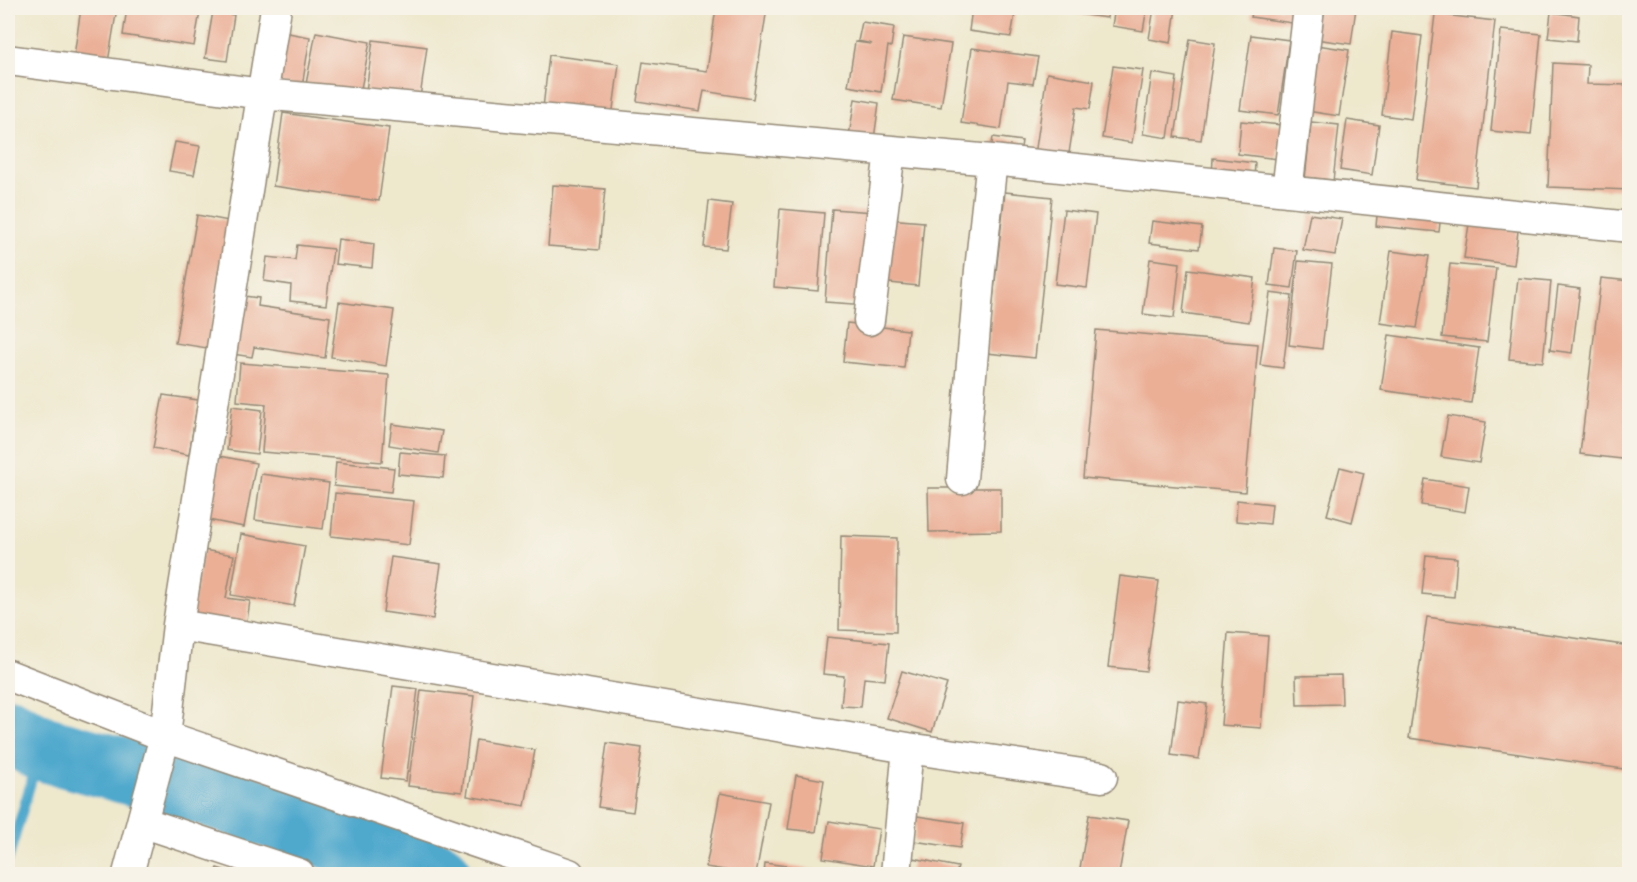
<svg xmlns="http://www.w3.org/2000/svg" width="1637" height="882" viewBox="0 0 1637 882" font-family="'IM FELL Great Primer',serif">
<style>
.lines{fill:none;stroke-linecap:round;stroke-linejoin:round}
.stream{stroke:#50a9cd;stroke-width:10}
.river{stroke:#50a9cd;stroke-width:66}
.building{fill:#ebaf96}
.street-casing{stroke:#948976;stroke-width:33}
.street{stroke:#fff;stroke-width:30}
</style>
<rect width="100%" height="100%" fill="#f7f3e8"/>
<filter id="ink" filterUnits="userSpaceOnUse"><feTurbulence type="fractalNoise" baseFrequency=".0167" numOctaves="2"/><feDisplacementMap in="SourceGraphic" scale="12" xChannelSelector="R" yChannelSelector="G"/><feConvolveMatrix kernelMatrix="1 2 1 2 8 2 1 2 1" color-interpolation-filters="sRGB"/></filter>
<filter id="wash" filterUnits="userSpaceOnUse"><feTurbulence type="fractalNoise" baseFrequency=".008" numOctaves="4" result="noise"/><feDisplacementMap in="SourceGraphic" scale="24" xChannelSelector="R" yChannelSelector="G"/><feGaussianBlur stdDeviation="1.35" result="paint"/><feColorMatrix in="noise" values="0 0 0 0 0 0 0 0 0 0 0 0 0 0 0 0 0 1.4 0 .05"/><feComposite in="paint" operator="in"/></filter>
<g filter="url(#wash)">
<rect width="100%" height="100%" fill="#eee8cd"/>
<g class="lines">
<path class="stream" d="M8,860L41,748"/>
<path class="river" d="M8,730L41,748L205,793L438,874"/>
</g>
<g id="blocks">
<path class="building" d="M81,8H117L107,68L73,63Z
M127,8H174L200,12L194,46L123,35Z
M716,8H767L753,99L704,91L700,111L637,101L643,62L707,71Z
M972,8H1016L1011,37L969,31Z
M1072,8H1108L1107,18L1071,13Z
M1115,8H1147L1143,31L1112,26Z
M1154,8H1176L1171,43L1149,39Z
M1253,8H1294L1292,23L1251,17Z
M1313,8H1356L1351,44L1308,38Z
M213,11L234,15L227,61L205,58Z
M1551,12L1579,16L1577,41L1548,38Z
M1435,14L1495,21L1476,187L1416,180Z
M862,22L894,27L891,47L888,46L881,92L848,86L855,42L872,44L858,41Z
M1501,30L1541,34L1531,135L1491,131Z
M283,32L310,37L302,87L274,82Z
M316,32L370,42L360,94L306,84Z
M1392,32L1422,36L1411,119L1382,115Z
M1251,35L1289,40L1278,115L1240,110Z
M903,37L951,44L941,107L893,100Z
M1190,39L1215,43L1201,140L1175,137Z
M373,40L427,47L420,98L366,91Z
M1317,45L1349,50L1339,116L1307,111Z
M972,48L1038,57L1033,84L1008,81L1001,129L961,123Z
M549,55L619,64L612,117L543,108Z
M1553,63L1588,65L1587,84L1630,85V190L1548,187Z
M1113,66L1143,70L1132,143L1102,138Z
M1047,73L1094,81L1090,109L1076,107L1068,160L1035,155Z
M1152,73L1177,77L1168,138L1143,134Z
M855,99L879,103L873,146L848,142Z
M283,113L389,128L379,201L273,186Z
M1347,120L1379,125L1372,175L1340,170Z
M1241,121L1282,125L1278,159L1238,154Z
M1311,122L1339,125L1333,182L1305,179Z
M993,137L1022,141L1019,160L990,157Z
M175,142L200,146L194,175L169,171Z
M1213,158L1255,163L1254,181L1212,177Z
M553,185L605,189L599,250L548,246Z
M1005,192L1052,197L1035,358L987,353Z
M709,201L732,204L726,249L704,247Z
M1378,206L1441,213L1439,232L1376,226Z
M780,209L824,213L818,291L774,287Z
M832,209L874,212L868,305L825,302Z
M1064,210L1096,214L1087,288L1055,284Z
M1310,214L1342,219L1335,255L1303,250Z
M197,215L229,221L207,348L175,343Z
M887,219L924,222L918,286L881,282Z
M1152,221L1202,227L1199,249L1149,243Z
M1469,224L1518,231L1514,265L1464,258Z
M338,239L374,244L372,268L335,264Z
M297,245L333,249L326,305L290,301L291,285L264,281L267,257L295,260Z
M1274,248L1297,251L1292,288L1269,285Z
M1391,251L1429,256L1417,328L1380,323Z
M1150,259L1180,263L1174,318L1143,314Z
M1298,261L1332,264L1322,349L1289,345Z
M1450,264L1496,268L1487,342L1442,337Z
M1188,269L1255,278L1249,322L1183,313Z
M1518,278L1551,281L1543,362L1509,359Z
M1601,278L1630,281V460L1580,454Z
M1558,286L1580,289L1572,353L1550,350Z
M1270,293L1292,296L1283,368L1260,365Z
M236,295L259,298L258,306L330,317L325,358L254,347L252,357L226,353Z
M339,302L394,310L386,366L331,357Z
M847,323L908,330L904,368L843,362Z
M1096,330L1258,344L1245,492L1083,478Z
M1389,335L1479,348L1471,403L1381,390Z
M240,363L389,375L382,462L262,452L266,404L237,401Z
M163,395L198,400L189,455L153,448Z
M232,406L262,410L257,454L227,450Z
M1448,416L1486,422L1479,463L1441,457Z
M392,424L442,431L438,453L389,445Z
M400,452L445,456L443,478L398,474Z
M220,456L256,463L244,527L208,520Z
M336,462L394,468L391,492L334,486Z
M1340,467L1364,473L1352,522L1327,515Z
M261,474L329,483L323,529L255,520Z
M1425,479L1469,486L1465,512L1421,505Z
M928,488H1001V531L929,532Z
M335,493L414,501L409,545L331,536Z
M1237,500L1272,504L1270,524L1236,521Z
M241,534L305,546L294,606L231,595Z
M841,536L897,538L896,632L839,630Z
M203,550L234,555L226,598L250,601L246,627L191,617Z
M1426,555L1457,558L1454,597L1422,594Z
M391,557L441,564L433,619L383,612Z
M1120,576L1159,581L1146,671L1108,667Z
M1427,617L1630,646V770L1409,738Z
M1228,633L1268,636L1261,728L1221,725Z
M827,637L889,643L885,680L864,678L861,707L841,706L844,676L823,674Z
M902,671L947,684L932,732L887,718Z
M1341,675L1342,704L1297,705L1296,676Z
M393,686L418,689L406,781L381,778Z
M421,690L474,696L462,792L408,786Z
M1178,700L1207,704L1199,759L1171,755Z
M476,740L535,750L525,806L467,796Z
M607,743L642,748L633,812L598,807Z
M796,775L824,780L816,832L788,829Z
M720,793L769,802L756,874H747L706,867Z
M1089,815L1128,821L1119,874H1079Z
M917,816L964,823L960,848L914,841Z
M829,821L879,829L873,866L823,858Z
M913,858L958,867L956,874H910Z
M765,863L835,873L834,874H764Z
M217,868L237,874H215Z"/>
</g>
</g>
<g filter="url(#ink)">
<use href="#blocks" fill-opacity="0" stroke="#948976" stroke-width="1.5"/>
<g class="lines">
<g class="street-casing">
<path id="street" d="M8,60L262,94L992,160L1630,227
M1287,191L1309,8
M869,320L890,151
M962,479L980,270L992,160
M178,625L908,748L896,874
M8,675L165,736L569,874
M908,748L1102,777
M142,822L299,874
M128,874L165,736L178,625L276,8"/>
</g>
<use href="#street" class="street"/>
</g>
</g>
<rect width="1637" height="882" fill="none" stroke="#f7f3e8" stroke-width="30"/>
</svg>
